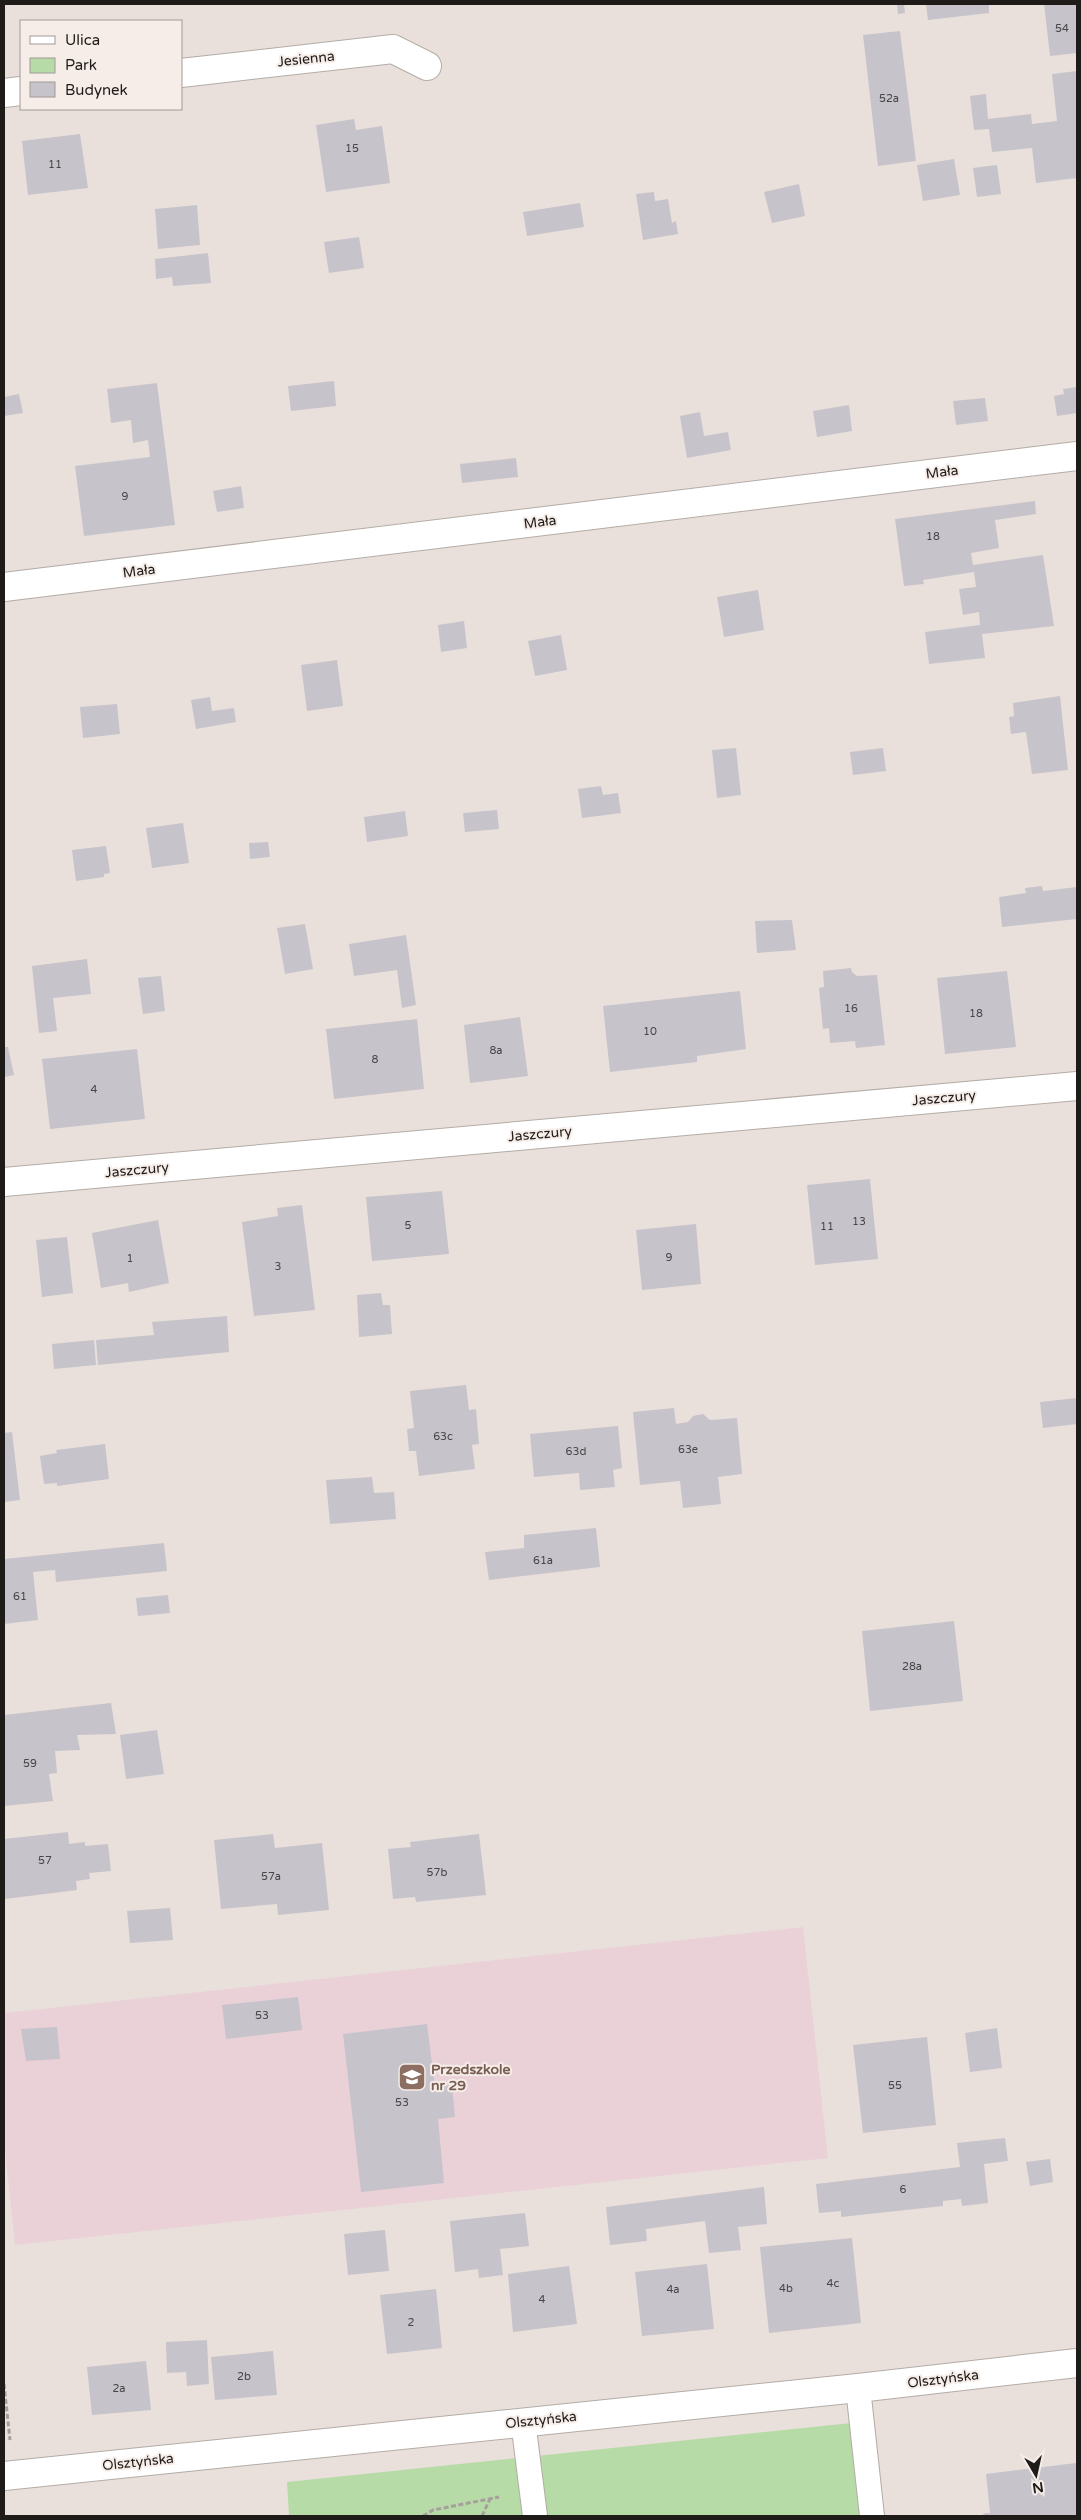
<svg xmlns="http://www.w3.org/2000/svg" width="1081" height="2520" viewBox="0 0 1081 2520" font-family="'Varela Round',sans-serif">
<style>
.education{fill:#ead1d8}
.green{fill:#b7dba6}
.building{fill:#c7c3cb}
.lines{fill:none;stroke-linecap:round;stroke-linejoin:round}
.service-casing{stroke:#b4aca7;stroke-width:26}
.minor-casing{stroke:#b4aca7;stroke-width:30}
.path{stroke:#a69f9b;stroke-width:3;stroke-dasharray:5 2.5;stroke-linecap:butt}
.service{stroke:#fff;stroke-width:24}
.minor{stroke:#fff;stroke-width:28}
.labels{text-anchor:middle;dominant-baseline:central;stroke-width:4;stroke-linejoin:round;paint-order:stroke}
.number-label{font-size:11px;fill:#484546}
.street-label{font-size:14px;fill:#1e1b19;stroke:#f6ede8}
.education-label{font-size:14px;font-weight:bold;fill:#785e54;stroke:#f6ede8;text-anchor:start}
</style>
<rect width="100%" height="100%" fill="#e9e0db"/>
<path class="education" d="M803,1927L828,2158L15,2245L4,2140V2013Z"/>
<path class="green" d="M851,2423L860,2516H289L287,2482Z"/>
<path class="building" d="M897,4H904L905,13L898,14Z
M926,4H989V13L928,20Z
M1044,4H1077V53L1050,56Z
M900,31L916,161L878,166L863,35Z
M1077,71V178L1036,183L1032,148L992,152L989,129L974,130L970,96L986,94L988,119L1031,114L1032,124L1057,121L1052,74Z
M354,119L356,130L382,126L390,183L326,192L316,125Z
M80,134L88,188L28,195L22,141Z
M954,159L960,195L923,201L917,165Z
M997,165L1001,194L977,197L973,168Z
M799,184L805,216L772,223L764,192Z
M654,192L655,201L668,199L672,223L676,221L678,234L643,240L636,194Z
M580,203L584,227L527,236L523,212Z
M197,205L200,245L158,249L155,209Z
M359,237L364,268L329,273L324,242Z
M208,253L211,283L173,286L172,277L156,279L155,259Z
M334,381L336,406L291,411L288,386Z
M157,383L175,525L84,536L75,466L150,457L148,440L133,443L131,420L111,423L107,389Z
M1077,387V413L1057,416L1054,396L1064,394L1063,389Z
M19,394L23,413L4,416V397Z
M985,398L988,421L956,425L953,401Z
M849,405L852,431L817,437L813,411Z
M700,412L704,436L728,432L731,450L687,458L680,416Z
M516,458L518,477L462,483L460,464Z
M241,486L244,508L217,512L213,491Z
M1035,501L1036,514L995,520L999,548L971,553L973,565L1043,555L1054,626L982,634L985,658L929,664L925,632L980,625L979,612L963,615L959,589L976,587L974,572L923,580L924,584L904,586L895,519Z
M758,590L764,630L724,637L717,597Z
M464,621L467,648L441,652L438,625Z
M561,635L567,670L535,676L528,641Z
M337,660L343,706L307,711L301,665Z
M1060,696L1068,770L1032,774L1026,732L1011,734L1009,717L1014,716L1013,703Z
M210,697L212,711L234,708L236,722L196,729L191,700Z
M117,704L120,734L83,738L80,707Z
M736,748L741,795L717,798L712,750Z
M883,748L886,771L853,775L850,752Z
M601,786L603,795L618,793L621,813L582,818L578,789Z
M497,810L499,829L465,832L463,813Z
M405,811L408,836L367,842L364,817Z
M183,823L189,863L152,868L146,828Z
M268,842L270,857L250,859L249,843Z
M106,846L110,873L104,874V877L76,881L72,850Z
M1042,886L1043,891L1077,887V919L1002,927L999,897L1026,893L1025,888Z
M792,920L796,950L757,953L755,921Z
M305,924L313,969L285,974L277,928Z
M406,935L416,1005L402,1008L397,970L354,976L349,944Z
M87,959L91,994L53,998L57,1031L39,1033L32,966Z
M851,968L852,972L857,976L877,975L885,1045L856,1048L855,1041L830,1043L829,1028L823,1029L819,988L824,987L823,971Z
M1007,971L1016,1047L945,1054L937,978Z
M161,976L165,1011L143,1014L138,978Z
M740,991L746,1049L697,1056V1062L610,1072L603,1006Z
M520,1017L528,1076L470,1083L464,1025Z
M417,1019L424,1089L334,1099L326,1029Z
M4,1047H8L14,1075L4,1077Z
M137,1049L145,1119L50,1129L42,1059Z
M870,1179L878,1259L815,1265L807,1185Z
M442,1191L449,1254L372,1261L366,1197Z
M302,1205L315,1310L254,1316L242,1222L278,1216L277,1208Z
M158,1220L169,1283L129,1292L128,1283L101,1288L92,1233Z
M696,1224L701,1284L642,1290L636,1230Z
M67,1237L73,1293L42,1297L36,1240Z
M381,1293L383,1305H390L392,1334L359,1337L357,1295Z
M227,1316L229,1352L98,1365L96,1340L154,1335L152,1322Z
M94,1340L96,1365L54,1369L52,1344Z
M466,1385L469,1410L476,1409L479,1444L472,1445L475,1469L419,1476L416,1451H409L407,1429L414,1428L410,1391Z
M1077,1398V1424L1043,1428L1040,1402Z
M674,1408L676,1424L688,1422L693,1416L703,1414L710,1420L737,1418L742,1474L718,1477L721,1504L683,1508L680,1481L640,1485L633,1412Z
M618,1426L622,1468L613,1470L615,1487L580,1490L579,1473L534,1477L530,1434Z
M12,1432L20,1500L4,1502V1433Z
M105,1444L109,1479L57,1486V1483L44,1484L40,1456L57,1453L56,1450Z
M372,1477L374,1493L394,1492L396,1519L330,1524L326,1480Z
M596,1528L600,1567L489,1580L485,1552L524,1548V1535Z
M164,1543L167,1571L56,1582L55,1570L33,1572L38,1620L4,1624V1559Z
M168,1595L170,1613L138,1616L136,1598Z
M954,1621L963,1701L870,1711L862,1631Z
M111,1703L116,1734L77,1735L80,1750L55,1751L57,1773L49,1774L53,1801L4,1806V1715Z
M157,1730L164,1774L126,1779L120,1735Z
M68,1832L69,1844L85,1842V1846L108,1844L111,1871L89,1873L90,1879L76,1881L77,1890L5,1899L4,1839Z
M273,1834L275,1848L322,1843L329,1910L278,1915L277,1904L221,1909L214,1840Z
M479,1834L486,1895L416,1902L415,1897L393,1899L388,1849L411,1847L410,1842Z
M170,1908L173,1940L130,1943L127,1911Z
M298,1997L302,2030L226,2039L222,2005Z
M427,2024L435,2087L452,2085L455,2117L438,2119L444,2183L361,2192L343,2034Z
M57,2027L60,2059L26,2061L21,2029Z
M997,2028L1002,2068L970,2072L965,2033Z
M927,2037L936,2125L863,2133L853,2045Z
M1005,2138L1008,2161L984,2164L988,2203L962,2206L961,2199L943,2201V2206L841,2217V2211L819,2213L816,2184L960,2167L957,2143Z
M1050,2159L1053,2182L1030,2186L1026,2162Z
M764,2187L767,2224L738,2227L741,2250L709,2253L705,2221L646,2229L647,2241L610,2245L606,2207Z
M525,2213L529,2246L500,2249L503,2275L479,2278L478,2269L455,2272L450,2221Z
M385,2230L389,2271L348,2275L344,2234Z
M852,2238L861,2323L769,2333L760,2247Z
M707,2264L714,2329L642,2336L635,2272Z
M569,2266L577,2324L513,2332L508,2274Z
M436,2289L442,2348L387,2354L380,2295Z
M207,2340L209,2384L187,2386L186,2372L167,2373L166,2342Z
M273,2351L277,2395L215,2400L211,2357Z
M146,2361L151,2410L92,2415L87,2367Z
M1076,2463L1077,2516H981L985,2513H990L986,2474Z"/>
<g class="lines">
<g class="service-casing">
<path id="service" d="M858,2388L872,2516
M523,2421L535,2516"/>
</g>
<g class="minor-casing">
<path id="minor" d="M181,73L393,49L427,66
M4,93L21,91
M4,587L1077,456
M4,1182L1077,1086
M4,2476L858,2388L1077,2363"/>
</g>
<path class="path" d="M4,2384L10,2440
M423,2516L433,2510L499,2497
M482,2516L490,2499"/>
<use href="#service" class="service"/>
<use href="#minor" class="minor"/>
</g>
<defs>
<g id="school-square" transform="scale(1.4375)"><rect x="-9" y="-9" width="18" height="18" rx="4" fill="#8d6e63" stroke="#f6ede8"/><path d="M0-5L7-2L0 1L-7-2ZM-4 1L0 2.5L4 1V4Q0 6-4 4Z" fill="#fff"/></g>
</defs>
<g fill-rule="evenodd">
<use href="#school-square" x="412" y="2077"/>
</g>
<g class="labels">
<g class="number-label">
<text x="1062" y="28">54</text>
<text x="889" y="98">52a</text>
<text x="352" y="148">15</text>
<text x="55" y="164">11</text>
<text x="125" y="496">9</text>
<text x="933" y="536">18</text>
<text x="851" y="1008">16</text>
<text x="976" y="1013">18</text>
<text x="650" y="1031">10</text>
<text x="496" y="1050">8a</text>
<text x="375" y="1059">8</text>
<text x="94" y="1089">4</text>
<text x="859" y="1221">13</text>
<text x="408" y="1225">5</text>
<text x="827" y="1226">11</text>
<text x="669" y="1257">9</text>
<text x="130" y="1258">1</text>
<text x="278" y="1266">3</text>
<text x="443" y="1436">63c</text>
<text x="688" y="1449">63e</text>
<text x="576" y="1451">63d</text>
<text x="543" y="1560">61a</text>
<text x="20" y="1596">61</text>
<text x="912" y="1666">28a</text>
<text x="30" y="1763">59</text>
<text x="45" y="1860">57</text>
<text x="437" y="1872">57b</text>
<text x="271" y="1876">57a</text>
<text x="262" y="2015">53</text>
<text x="895" y="2085">55</text>
<text x="402" y="2102">53</text>
<text x="903" y="2189">6</text>
<text x="833" y="2283">4c</text>
<text x="786" y="2288">4b</text>
<text x="673" y="2289">4a</text>
<text x="542" y="2299">4</text>
<text x="411" y="2322">2</text>
<text x="244" y="2376">2b</text>
<text x="119" y="2388">2a</text>
</g>
<g class="street-label">
<text transform="translate(306 59) rotate(-6)">Jesienna</text>
<text transform="translate(942 472) rotate(-7)">Mała</text>
<text transform="translate(540 522) rotate(-7)">Mała</text>
<text transform="translate(139 571) rotate(-7)">Mała</text>
<text transform="translate(944 1098) rotate(-5)">Jaszczury</text>
<text transform="translate(540 1134) rotate(-5)">Jaszczury</text>
<text transform="translate(137 1170) rotate(-5)">Jaszczury</text>
<text transform="translate(943 2379) rotate(-7)">Olsztyńska</text>
<text transform="translate(541 2420) rotate(-6)">Olsztyńska</text>
<text transform="translate(138 2462) rotate(-6)">Olsztyńska</text>
</g>
<g class="education-label">
<text x="431" y="2069">Przedszkole<tspan x="431" dy="16">nr 29</tspan></text>
</g>
</g>
<rect width="1081" height="2520" fill="none" stroke="#1e1b19" stroke-width="10"/>
<rect x="20" y="20" width="162" height="90" fill="#f6ede8" stroke="#a09995"/>
<rect x="30" y="36" width="25" height="8" fill="#ffffff" stroke="#a09995"/>
<text x="65" y="45" font-size="15" fill="#1e1b19">Ulica</text>
<rect x="30" y="58" width="25" height="15" fill="#b7dba6" stroke="#a09995"/>
<text x="65" y="70" font-size="15" fill="#1e1b19">Park</text>
<rect x="30" y="82" width="25" height="15" fill="#c7c3cb" stroke="#a09995"/>
<text x="65" y="95" font-size="15" fill="#1e1b19">Budynek</text>
<g transform="translate(1036 2475) rotate(171)" stroke="#f6ede8" stroke-width="4" paint-order="stroke">
<path d="M0-4L9 19L0 12L-9 19Z" fill="#1e1b19"/>
<text y="-8" font-size="14" font-weight="bold" text-anchor="middle" fill="#1e1b19">N</text>
</g>
</svg>
